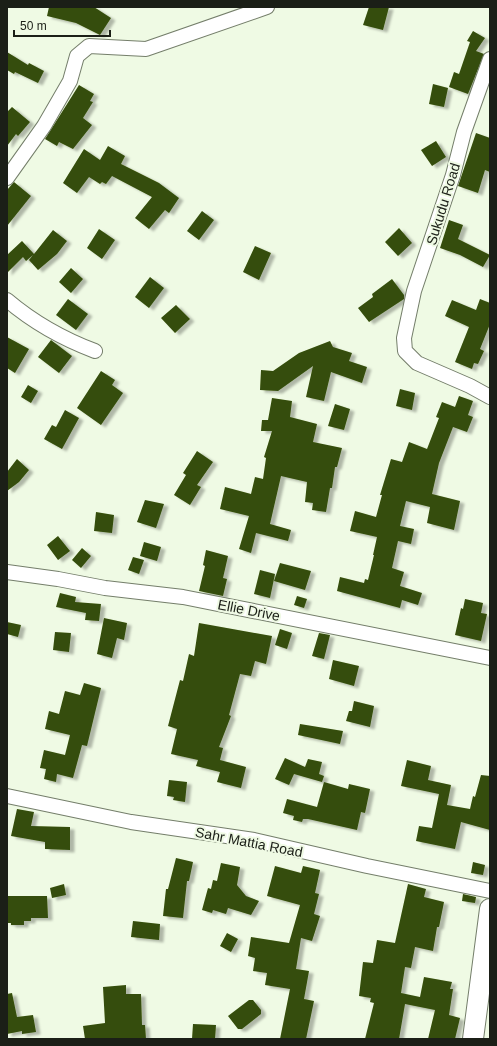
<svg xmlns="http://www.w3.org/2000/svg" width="497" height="1046" viewBox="0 0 497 1046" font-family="Helvetica,sans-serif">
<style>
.building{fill:#344d09;filter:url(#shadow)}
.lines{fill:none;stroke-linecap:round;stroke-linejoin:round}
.minor-casing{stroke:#747e6a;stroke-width:16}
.secondary-casing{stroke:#747e6a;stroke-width:22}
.minor{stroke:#fff;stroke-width:14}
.secondary{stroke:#fff;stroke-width:20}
.labels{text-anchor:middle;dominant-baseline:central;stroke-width:4;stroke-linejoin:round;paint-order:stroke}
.street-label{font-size:14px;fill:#1b1f17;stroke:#effae4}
</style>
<defs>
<filter id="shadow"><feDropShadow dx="4.5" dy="2.5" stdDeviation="1" flood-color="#0004"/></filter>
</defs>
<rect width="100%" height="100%" fill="#effae4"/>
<path class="building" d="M49,7H94L111,18L100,35L76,23L47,16Z
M369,7H389L383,30L363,25Z
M473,31L485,38L476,51L484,54L468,94L449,87L454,72L459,74L470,42L467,41Z
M7,52L28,65L29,63L44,71L38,83L15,72L14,74L7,70Z
M433,84L448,88L444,107L429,104Z
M79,85L94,94L90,101L93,102L83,118L92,125L73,149L59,142L57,146L45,139Z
M12,107L30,122L18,136L16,134L7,146V112Z
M476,133L490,138V172L485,170L478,193L458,186Z
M436,141L446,157L432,166L421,150Z
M108,146L125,156L121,164L159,183L179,198L169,213L165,210L149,229L135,218L152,197L112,176L106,184L102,182L100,184L89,177L77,193L63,183L84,149L100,160Z
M14,182L31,196L7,226V190Z
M202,211L214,220L199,240L187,231Z
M449,220L463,225L458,239L490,255L483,267L460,255L440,248Z
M399,228L412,243L398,256L385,242Z
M99,229L115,240L102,259L87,248Z
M53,230L67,241L57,254L38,270L29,260L33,255L26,261L23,257L7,273V255L22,241L34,254Z
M255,246L271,253L259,280L243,272Z
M71,268L83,279L71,293L59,282Z
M150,277L164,288L149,308L135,297Z
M392,279L404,295V299L369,322L358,308L373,297L372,294Z
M68,299L88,314L76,330L56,315Z
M480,299L490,303V324L480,349L484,351L478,364L474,363L472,369L455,362L469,327L445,316L452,300L476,310Z
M176,305L190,319L175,333L161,318Z
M7,337L29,349L15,373L7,368Z
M51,340L72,356L59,373L38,357Z
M330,341L333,347L352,353L349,361L367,367L362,383L331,372L324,401L306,397L313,366L278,391L260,390L261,370L273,371L299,353Z
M101,371L115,380L112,385L123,393L101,425L77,408Z
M28,385L38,391L31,403L21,397Z
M400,389L415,393L412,410L396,406Z
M459,396L473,401L468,415L473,417L467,432L453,427L439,463L432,494L460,501L454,530L427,523L430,507L406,501L400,526L414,529L411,544L398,541L392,568L404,572L400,586L422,593L418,605L402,600L400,608L337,591L340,577L364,583L365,579L368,580L374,555H373L377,537L350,531L355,511L376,517L382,495H380L391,459L402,462L409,442L427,449L439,418L436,417L442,402L455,407Z
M272,398L292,401L290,417L317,424L313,442L342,448L337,467H335L332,488H330L326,512L312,510L313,503L305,502L307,482L281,476L270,524L291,530L288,541L256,533L251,553L239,549L249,516L220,509L225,487L251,494L255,477L263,479L266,458L264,457L272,431H261L262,420H268Z
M335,404L350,409L344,430L328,426Z
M65,410L79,418L62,449L44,439L52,425L56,427Z
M197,451L213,462L197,485L201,487L190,505L174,495L186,475L183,473Z
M17,459L29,470L19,482L7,491V472Z
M145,500L164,504L156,528L137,522Z
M96,512L114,515L112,533L94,531Z
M58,536L70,551L58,560L47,545Z
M144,542L161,547L157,561L140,556Z
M82,548L91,556L81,568L72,560Z
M206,550L228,556L223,578L227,579L223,596L199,591L205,566L203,565Z
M133,557L144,560L139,574L128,570Z
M280,563L311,571L305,590L274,581Z
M260,570L275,574L270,598L254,594Z
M60,593L76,597L75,602L101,604L99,621L85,620L86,613L56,607Z
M297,596L307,599L304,608L294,605Z
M465,599L483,603L481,613L487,614L481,641L455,635L461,608L463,609Z
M104,618L127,623L124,640L117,638L112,658L97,654Z
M7,622L21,625L18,637L7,634Z
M199,623L272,636L266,664L255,661L251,676L240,674L229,715L231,716L219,747L223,748L220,760L246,767L241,788L217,782L220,772L196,766L198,760L171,754L177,729L168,726L180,680L183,681L189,654L194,656Z
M280,629L292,633L287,649L275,645Z
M55,632L71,633L69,652L53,650Z
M319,633L330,635L324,659L312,656Z
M333,660L359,666L354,686L329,679Z
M84,683L101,688L87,746L82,745L73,778L57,774L56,782L44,779L46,769L40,768L44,750L65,755L70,735L45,729L49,711L59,714L65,691L80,695Z
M354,701L374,706L370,727L346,721L349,711H352Z
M300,724L343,731L340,744L298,735Z
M285,758L305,767L308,759L322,762L319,774L324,776L322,782L294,774L289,785L275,779Z
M407,760L431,766L428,780L451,785L447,805L470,809L473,796L475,797L481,775L490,776V830L461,822L455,849L416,841L419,826L432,828L439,794L401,786Z
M169,780L187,782L185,802L173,800L174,797L167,796Z
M324,782L348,789L349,784L370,789L365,813L361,812L357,830L308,819H303L302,822L293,820L294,816L283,813L287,799L317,807Z
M17,809L34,812L31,826L70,827V850L45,849V842L11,836Z
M176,858L193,862L189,881H187L183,918L163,916L166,889H168Z
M473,862L485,865L483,875L471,873Z
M221,863L240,867L237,885L246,896L259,901L251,915L228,908L226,914L213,910L212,913L202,910L208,888L211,889L213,880L217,881Z
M275,866L301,873L303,866L320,870L315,893L319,894L314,914L320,916L312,941L301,938L296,969L309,971L304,999L314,1001L306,1039H280L290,989L265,985L267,973L253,971L255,958L248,956L251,937L289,943L300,905L267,896Z
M64,884L66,895L52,898L50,888Z
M408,884L426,889L424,897L444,902L439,927H437L433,951L415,947L411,968L405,967L401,993L420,997L424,977L452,982L450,989H453L449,1015L460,1018L455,1039H428L435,1010L405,1004L399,1039H365L374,1003L370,1002L371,998L359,996L363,962L373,963L377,940L395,943Z
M463,894L476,897L475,903L462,901Z
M7,896H47L48,918H31V921H24V925H11V923H7Z
M133,921L160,924L159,940L131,937Z
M227,933L238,939L231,952L220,946Z
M126,985V994H141L142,1025H145L146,1039H85L83,1026L105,1023L103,987Z
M12,993L17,1017L33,1015L36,1032L22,1034V1031L7,1034V994Z
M249,1000H253L261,1010V1014L242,1029H238L228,1016Z
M193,1024L216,1025L215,1039H192Z"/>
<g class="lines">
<g class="minor-casing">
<path id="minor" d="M490,59L464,132L453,175L414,291L404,338L405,351L417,363L470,386L490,397
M7,178L44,126L70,81L77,56L89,46L146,49L267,7
M7,300C33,322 63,339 95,351
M7,572L58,579L105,588L183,597L490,658
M7,796L131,822L254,840L367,866L490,891"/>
</g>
<g class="secondary-casing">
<path id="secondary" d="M473,1039L490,909"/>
</g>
<use href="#minor" class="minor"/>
<use href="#secondary" class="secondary"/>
</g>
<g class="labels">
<g class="street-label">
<text transform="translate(443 204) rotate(-73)">Sukudu Road</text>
<text transform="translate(249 610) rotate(11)">Ellie Drive</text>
<text transform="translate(249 842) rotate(11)">Sahr Mattia Road</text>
</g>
</g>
<rect width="497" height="1046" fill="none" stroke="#1b1f17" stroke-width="16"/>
<path d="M14 30v6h96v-6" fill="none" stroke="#1b1f17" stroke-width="2"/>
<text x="20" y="30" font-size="12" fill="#1b1f17" stroke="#effae4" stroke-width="3" paint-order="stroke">50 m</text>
</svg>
